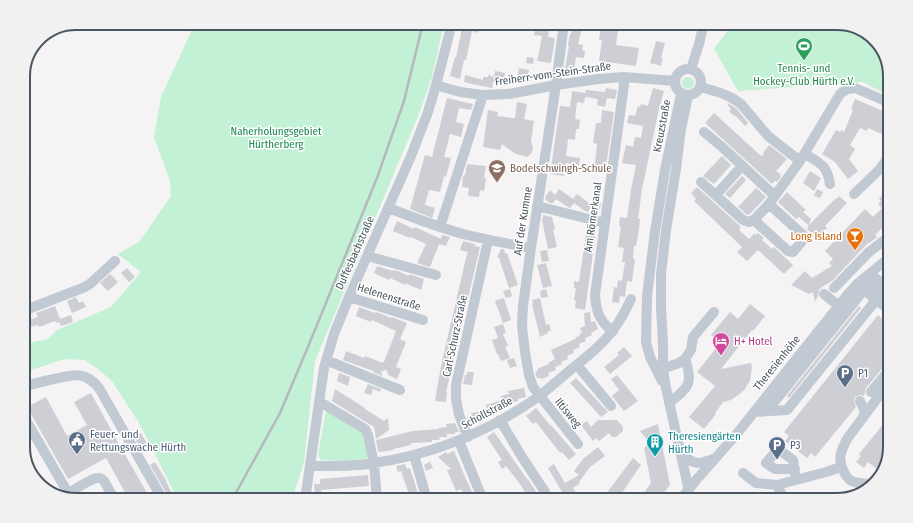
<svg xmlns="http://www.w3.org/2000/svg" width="913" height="523" viewBox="0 0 913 523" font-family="'Fira Sans Condensed',sans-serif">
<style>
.green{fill:#c3f1d5}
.building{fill:#cdcfd5}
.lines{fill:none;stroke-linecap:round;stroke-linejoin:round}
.minor{stroke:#c1cad2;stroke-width:10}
.rail{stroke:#b5b8bd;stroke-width:2.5}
.labels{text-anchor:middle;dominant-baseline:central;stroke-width:3;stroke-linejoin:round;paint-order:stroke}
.leisure-label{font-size:11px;fill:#27864d;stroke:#fff}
.street-label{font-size:11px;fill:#4a5661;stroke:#fff}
.park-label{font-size:11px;fill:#17864f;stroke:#fff}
.education-label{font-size:11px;fill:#785e54;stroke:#fff;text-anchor:start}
.food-label{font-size:11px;fill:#c56008;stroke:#fff;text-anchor:end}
.hotel-label{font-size:11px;fill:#b23c85;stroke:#fff;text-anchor:start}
.service-label{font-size:11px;fill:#4e5e75;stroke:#fff;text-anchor:start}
.culture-label{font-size:11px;fill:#0d838f;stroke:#fff;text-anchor:start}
.rim{fill:none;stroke:#4a5661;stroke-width:2}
</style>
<rect width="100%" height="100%" fill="#f5f3f3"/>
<path class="green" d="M195,23H444L432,77L419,114L315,361L304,462L292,500H178L152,448L139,423L112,381L98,369L85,360L64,359L23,373V344L48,339L57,330L111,307L141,272L118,254L140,241L171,196L170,181L154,137L161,97Z
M733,23H837L863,30L881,47L890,73V96L863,82L738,91L714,49Z
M682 83a6 6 0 1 1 12 0a6 6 0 1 1-12 0Z
M326,411H329L362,433L366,440L368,456L366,459L341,461L321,460L318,455Z"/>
<path class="building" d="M463,23H480L478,33L472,31L466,60H464L460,79L450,76L455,57L456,58Z
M533,23H550L548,37L555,38L551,63L537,61L539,52L542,36L534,35L535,31L532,30Z
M573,23H583L578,44L583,45L582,50L585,51L584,58L576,57L574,70L565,68L569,46H568L569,38L570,34H571Z
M601,28L618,31L616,45L639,48L636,66L599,61L602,40H599Z
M656,41L665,43L661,58H663L661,66L650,63Z
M527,57L534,58L533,64L526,63Z
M519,68L529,70L528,76H526V80L517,79Z
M495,71L505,73L504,80H503L502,83L493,82L492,88L472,84L464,82L465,75L483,80V77H488V75L494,77Z
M606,88L617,90L615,99L607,98L605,107L597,105L598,99L585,97L584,103L577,102L575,119L580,120V121L579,129H576L575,140L568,139L566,156L580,158L579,165L566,163L564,176L550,174L560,106L570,107L572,91L585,93L586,90L605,92Z
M653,88L664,91L659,109L642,189L638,219H640L638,236L636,246H634L633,259H635L632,282L627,281L625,297L620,296L619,303L612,302L614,287L617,288L618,280L622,281L625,262H622L624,248L618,247L621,227L619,226L620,217L627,218L631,190L636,165L622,163L626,145L633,147L635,137L641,138L643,126L627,123L629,115L635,116L638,106L640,107L641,104L648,106Z
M447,98L473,104L471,110L459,108L456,122L464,124L461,137L450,134L444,157L451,158L446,177L444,176L440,192L429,190L425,205L435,208L432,218L410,209L425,155L432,157Z
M855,99L890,114V128L888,127L884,135L868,128L867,131L860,128L850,145L855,149L849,159L858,171L848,179L835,162L822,154L836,130L840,132L841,130L844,132L853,110L851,109Z
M517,102L527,104L524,119L534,121L531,141L533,149L531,154L527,157L520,155L514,153L502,144L500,150L483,147L488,110L498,112L497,116L515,118Z
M728,103L737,109L748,123L745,126L735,115L734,116L729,111L731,109L727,104Z
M602,110L614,112L605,173L592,171L593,162L595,163L597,144L593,143L596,123H601Z
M714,113L761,156L764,154L763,153L769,145L787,159L776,171L781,175L780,176L781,177L777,182L775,181L772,184L705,123Z
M720,154L731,165L714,184L703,176L722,156Z
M467,164L486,166L484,178H486L484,191L480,190L479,197L468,196L469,188L462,187L463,176L464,175H465Z
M810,171L821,178L814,191L803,183Z
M742,176L746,180L730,198L725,194Z
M890,182V216L882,225L884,226L875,235L877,237L876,238L869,243H868L832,281L822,287L819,290L818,296L815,302L813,292L809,294L791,285L805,271L812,278L832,266L829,263L833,259L825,251L865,209L873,217L882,208L878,204L881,201L879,199L885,192L883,190Z
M754,186L766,197L749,215L746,214L737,205L738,207L756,188Z
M697,187L741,227L739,230L749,239L755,233L756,235L758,233L764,238L762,240L772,249L774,247L793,265L784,274L758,250L747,261L737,252L742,247L694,201L696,199L691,193Z
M559,189L573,199L577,194L590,204L595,198L601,203L600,209L598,212L591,207L588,212L585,211L574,203L570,208L568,207L556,199L553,203H550L545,199L546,196L550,190L555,195Z
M817,189L823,192L820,198L814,196Z
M787,192L806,210L803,212L811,219L808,226L836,198L837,199L839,196L847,203L825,226L827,228L817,238L807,229L809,226L799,217L796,219L778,202Z
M543,215L552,217L555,229L553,230L557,247L548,249L542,220V219L543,218Z
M397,221L414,229L415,227L441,239L442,235L450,237L446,246L439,244L430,267L417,263L426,244L411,237L410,238L393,231Z
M587,227L593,228V232H596L585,310L575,308L576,301L574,300L576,288H574V281L579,282Z
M463,241L475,244V246L480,247L446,392H447L446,402L435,401L438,383L443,357L467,254L468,252L460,250Z
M501,249H504L505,254L507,253L518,285L509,288L499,258L497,257Z
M547,250L549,261L542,262L540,251Z
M546,263L552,286L543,288L537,265Z
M377,266L393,271V270L398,271L409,276V274L424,279L421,290L405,283V285L390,278L389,280L374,273Z
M127,268L135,277L129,282L121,273Z
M110,274L118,282L108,291L100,283Z
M510,289L512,296L506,298L503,291Z
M546,289L548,297L541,298L540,291Z
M76,297L79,303L83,301L86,307L72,313L67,301Z
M504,298L511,320L503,323L495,301Z
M540,298L546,325L549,324L551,331H548V333L540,337L532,304L533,303L532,300Z
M750,304L765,316L753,331L752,330L721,369L751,363L752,368L750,380L745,389L741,393L731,400L723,402L715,413L716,414L704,429L689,417L715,386L697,372L721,342L711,335L730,312L738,319Z
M55,306L60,319L71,315L73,322L61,326L59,322L56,323L55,321L39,327L38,325L23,329V322L38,317L36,313Z
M859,306L861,308L789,398L787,396Z
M359,307L375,313V312L379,313L391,318V317L397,319L407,323L400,339L406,342L396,367L401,369L397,379L388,375L387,370L381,371L382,376L373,372V371L343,360L346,351L364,358L365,356L383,363V362H384L396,331L372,320L371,322L356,316Z
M590,312L591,322L595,321L598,329L591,333L592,335L585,338L586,341L579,344L580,347L573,350L574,353L567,356L568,359L561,362L562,364L555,367L556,370L548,373L549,376L542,379L541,378H537L535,372L538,371L537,369L549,364L548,363L555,359L551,350L573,340L576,338V337L580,336L579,334L582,333L580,328L585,326L584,313Z
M878,315L882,319L886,315L890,318V363L885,365L866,388L864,396L860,395L855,397L854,401L856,407L815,457L811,453L807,458L785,441L789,436L784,432Z
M503,324L506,333L503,334L508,346L505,347L510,358L501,361L498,354H497L492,340L498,338L494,327Z
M624,347L632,356L610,374L604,367L619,355L617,353Z
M514,358L517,366L510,368L507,360Z
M467,372H474L472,385L463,384L465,375H467Z
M339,373L350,377L348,386L337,381Z
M617,375L638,401L624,411L612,396L619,390L611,379Z
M576,378L608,412L601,417L570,383Z
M368,384L381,389L380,392L373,389L371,395L364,393Z
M524,388L526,397L518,399V401L511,403V405L504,407V409L496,411L497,414L489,415V418L481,419L482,422L470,424L467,416L472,415L471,413L484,411V410L487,409L486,405L502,400L501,396L509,394L508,391Z
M335,389L365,408V409L384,421L388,418L389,430L376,439L374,427L332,401Z
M91,393L120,446L151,500H129L106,458L68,479L27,407L46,397L67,436L87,425L74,402Z
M536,408L551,426V425L576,454L569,460L562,452L560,453L536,422L533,424L526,416Z
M890,416V447L885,466L882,463L877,469L868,462L864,468L856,462L861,456L859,454Z
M598,420H617L623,427V431L616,437H612L609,433L599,441L596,438L593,441L581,425L587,421L591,427Z
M455,423L459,432H455V434H447V437H439L440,440H432V442L411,443V445L393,449L394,450L379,452L378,451L376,440L413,431L439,429V428L447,427L446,424Z
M658,424L670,485L658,500H639L651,483L644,448L650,443L640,431Z
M494,432L527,479H528L540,498L537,500H530L520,484L506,466L502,469L498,462L502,460L487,437Z
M141,433L148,446L141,449L134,437Z
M598,447L605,456L590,467L579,482L580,483L573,488L581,500H562L559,495L562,492L548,468L554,464L565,483L579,475L574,471L583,459Z
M454,451L466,479L476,500H466L461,489L456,491L447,470L451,469L438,457L446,452L447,454Z
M633,458L641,465L621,494L628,500H612L606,494Z
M155,462L167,482H166L174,497L170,500L150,465Z
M430,462L433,468L426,471L424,465Z
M405,464L407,469L410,468L420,500H411L401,471L398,472L396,466Z
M368,475L369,486L321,490V496H315L314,484H320V479Z"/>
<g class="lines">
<path class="minor" d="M564,23L556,85L531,248L523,306L522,326L525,352L529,375L533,387L578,444
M675 82a13 13 0 1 1 26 0a13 13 0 1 1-26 0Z
M691,69L699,44L704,23
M436,85L460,92L483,95L509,94L556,85L598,79L623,77L675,81
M701,87L721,93L732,98L741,104L768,136L800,161
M688,96L681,129L676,169L666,230L661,274V307L663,344V369L666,388L691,500
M704,132L721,146L775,196
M805,154C820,163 827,165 830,184
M701,182L743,220L749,222L754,220
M854,194L879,170L885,162L890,151
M716,195L742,166
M769,204L803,235V240L793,252L788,251L754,220L769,204L800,161L840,94L847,89L855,88L890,103
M537,206L605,223
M389,208C414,218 440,228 467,235C488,240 510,244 531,248
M440,227L483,95
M890,232L886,239L890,248
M367,256L436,275
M868,275L869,284L890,300
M868,275L877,279L890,292
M834,288L869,252L886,239
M824,294L839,306
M349,297L423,320
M876,300L890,310
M23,311L85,287L91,283L115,261
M613,331C599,322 596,310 595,295L624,85L623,77
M326,360L400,390
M577,365L611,406
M659,370L679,363L685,359L691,350L693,337L714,312
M662,381L650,357L646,342L647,296L655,231L665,170L681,94
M23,387C33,384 44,381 54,379C74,374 85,371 99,388L163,500
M871,392L890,369
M860,401L865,411L863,417
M320,402L365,429L368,435L374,464L377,500
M669,403C688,388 694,384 685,359
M768,410L864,290
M754,412L787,410L876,300L857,284
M23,415L68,493
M500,420L522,457L545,492
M468,437L459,415L456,399V385L488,240
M459,441L483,500
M679,449C692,465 696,466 715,458
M414,455L427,500
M310,466C332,466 353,467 374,463C435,454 488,432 538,397C549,389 558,380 568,372C584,359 601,346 613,330C620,321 626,310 631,299
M795,469H775L766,463L778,449L793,460L796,480
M743,473L756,483L777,485L826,472L841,467
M872,484C865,484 856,484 850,480C847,478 846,475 844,472C837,459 841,451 847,439L890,381
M777,485L781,493L783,500
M64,497L66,495C72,491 92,478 98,478C102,478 101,479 104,481L115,500
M305,500L324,368L334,334L349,297L411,156L428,112L436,85L452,23
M680,500L697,479L735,436L848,294L857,284L890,257"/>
<path class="rail" d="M232,500L280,413L310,342L377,178L404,101L423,23"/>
</g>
<defs>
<g id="stadium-pin" transform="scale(0.9)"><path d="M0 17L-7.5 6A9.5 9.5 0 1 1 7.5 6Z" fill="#2e9e5b" stroke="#fff"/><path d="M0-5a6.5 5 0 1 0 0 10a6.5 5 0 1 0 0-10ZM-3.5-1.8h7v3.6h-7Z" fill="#fff"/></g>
<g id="school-pin" transform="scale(0.9)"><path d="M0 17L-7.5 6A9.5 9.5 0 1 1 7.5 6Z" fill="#8d6e63" stroke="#fff"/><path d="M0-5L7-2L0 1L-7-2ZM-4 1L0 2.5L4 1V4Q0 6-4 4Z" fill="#fff"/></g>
<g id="bar-pin" transform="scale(0.9)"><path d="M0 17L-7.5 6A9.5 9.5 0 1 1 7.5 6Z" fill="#e8710a" stroke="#fff"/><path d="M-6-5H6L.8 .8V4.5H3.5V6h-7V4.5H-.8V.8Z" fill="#fff"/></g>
<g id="hotel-pin" transform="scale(0.9)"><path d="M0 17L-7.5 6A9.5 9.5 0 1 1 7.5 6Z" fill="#d1479c" stroke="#fff"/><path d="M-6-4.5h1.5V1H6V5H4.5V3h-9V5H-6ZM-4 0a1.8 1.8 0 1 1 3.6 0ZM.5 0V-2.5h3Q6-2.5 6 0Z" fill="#fff"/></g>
<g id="parking-pin" transform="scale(0.9)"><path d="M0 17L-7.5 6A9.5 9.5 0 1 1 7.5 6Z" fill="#5c6f8a" stroke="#fff"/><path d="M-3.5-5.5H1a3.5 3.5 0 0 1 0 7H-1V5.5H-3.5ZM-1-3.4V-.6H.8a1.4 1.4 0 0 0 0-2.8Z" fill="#fff"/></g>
<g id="civic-pin" transform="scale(0.9)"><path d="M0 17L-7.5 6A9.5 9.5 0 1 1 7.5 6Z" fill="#5c6f8a" stroke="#fff"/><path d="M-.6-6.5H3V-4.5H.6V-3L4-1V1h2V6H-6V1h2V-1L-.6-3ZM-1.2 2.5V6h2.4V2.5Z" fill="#fff"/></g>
<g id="building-pin" transform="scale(0.9)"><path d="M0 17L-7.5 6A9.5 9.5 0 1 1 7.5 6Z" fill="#0f9aa8" stroke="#fff"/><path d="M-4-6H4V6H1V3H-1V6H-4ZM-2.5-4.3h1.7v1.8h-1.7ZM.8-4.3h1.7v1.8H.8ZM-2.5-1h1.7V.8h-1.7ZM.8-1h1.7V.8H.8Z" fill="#fff"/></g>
</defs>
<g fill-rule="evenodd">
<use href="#stadium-pin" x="804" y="46"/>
<use href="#school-pin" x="497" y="168"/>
<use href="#bar-pin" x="855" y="236"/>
<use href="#hotel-pin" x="721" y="341"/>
<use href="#parking-pin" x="845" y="373"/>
<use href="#civic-pin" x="77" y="440"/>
<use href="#building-pin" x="655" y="442"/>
<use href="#parking-pin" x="777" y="445"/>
</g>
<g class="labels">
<g class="leisure-label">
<text x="804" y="68">Tennis- und<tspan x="804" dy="13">Hockey-Club Hürth e.V.</tspan></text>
</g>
<g class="street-label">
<text transform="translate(553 74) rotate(-8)">Freiherr-vom-Stein-Straße</text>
<text transform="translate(662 126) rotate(-79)">Kreuzstraße</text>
<text transform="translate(593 217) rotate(-82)">Am Römerkanal</text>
<text transform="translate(523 221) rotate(-81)">Auf der Kumme</text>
<text transform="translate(355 253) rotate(-66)">Duffesbachstraße</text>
<text transform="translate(389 297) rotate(18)">Helenenstraße</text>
<text transform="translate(455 336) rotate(-78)">Carl-Schurz-Straße</text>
<text transform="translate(777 363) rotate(-51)">Theresienhöhe</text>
<text transform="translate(487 413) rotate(-28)">Schollstraße</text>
<text transform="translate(568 413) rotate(51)">Iltisweg</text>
</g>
<g class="park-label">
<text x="276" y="131">Naherholungsgebiet<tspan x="276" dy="13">Hürtherberg</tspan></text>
</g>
<g class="education-label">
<text x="510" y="168">Bodelschwingh-Schule</text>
</g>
<g class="food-label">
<text x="842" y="236">Long Island</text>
</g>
<g class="hotel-label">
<text x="734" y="341">H+ Hotel</text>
</g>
<g class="service-label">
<text x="858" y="373">P1</text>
<text x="90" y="434">Feuer- und<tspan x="90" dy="13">Rettungswache Hürth</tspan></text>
<text x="790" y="445">P3</text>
</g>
<g class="culture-label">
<text x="668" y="436">Theresiengärten<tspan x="668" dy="13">Hürth</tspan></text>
</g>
</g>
<path d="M0 0H913V523H0ZM76 30H837A46 46 0 0 1 883 76V447A46 46 0 0 1 837 493H76A46 46 0 0 1 30 447V76A46 46 0 0 1 76 30Z" fill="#f1f1f2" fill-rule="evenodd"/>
<path class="rim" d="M76 30H837A46 46 0 0 1 883 76V447A46 46 0 0 1 837 493H76A46 46 0 0 1 30 447V76A46 46 0 0 1 76 30Z"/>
</svg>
